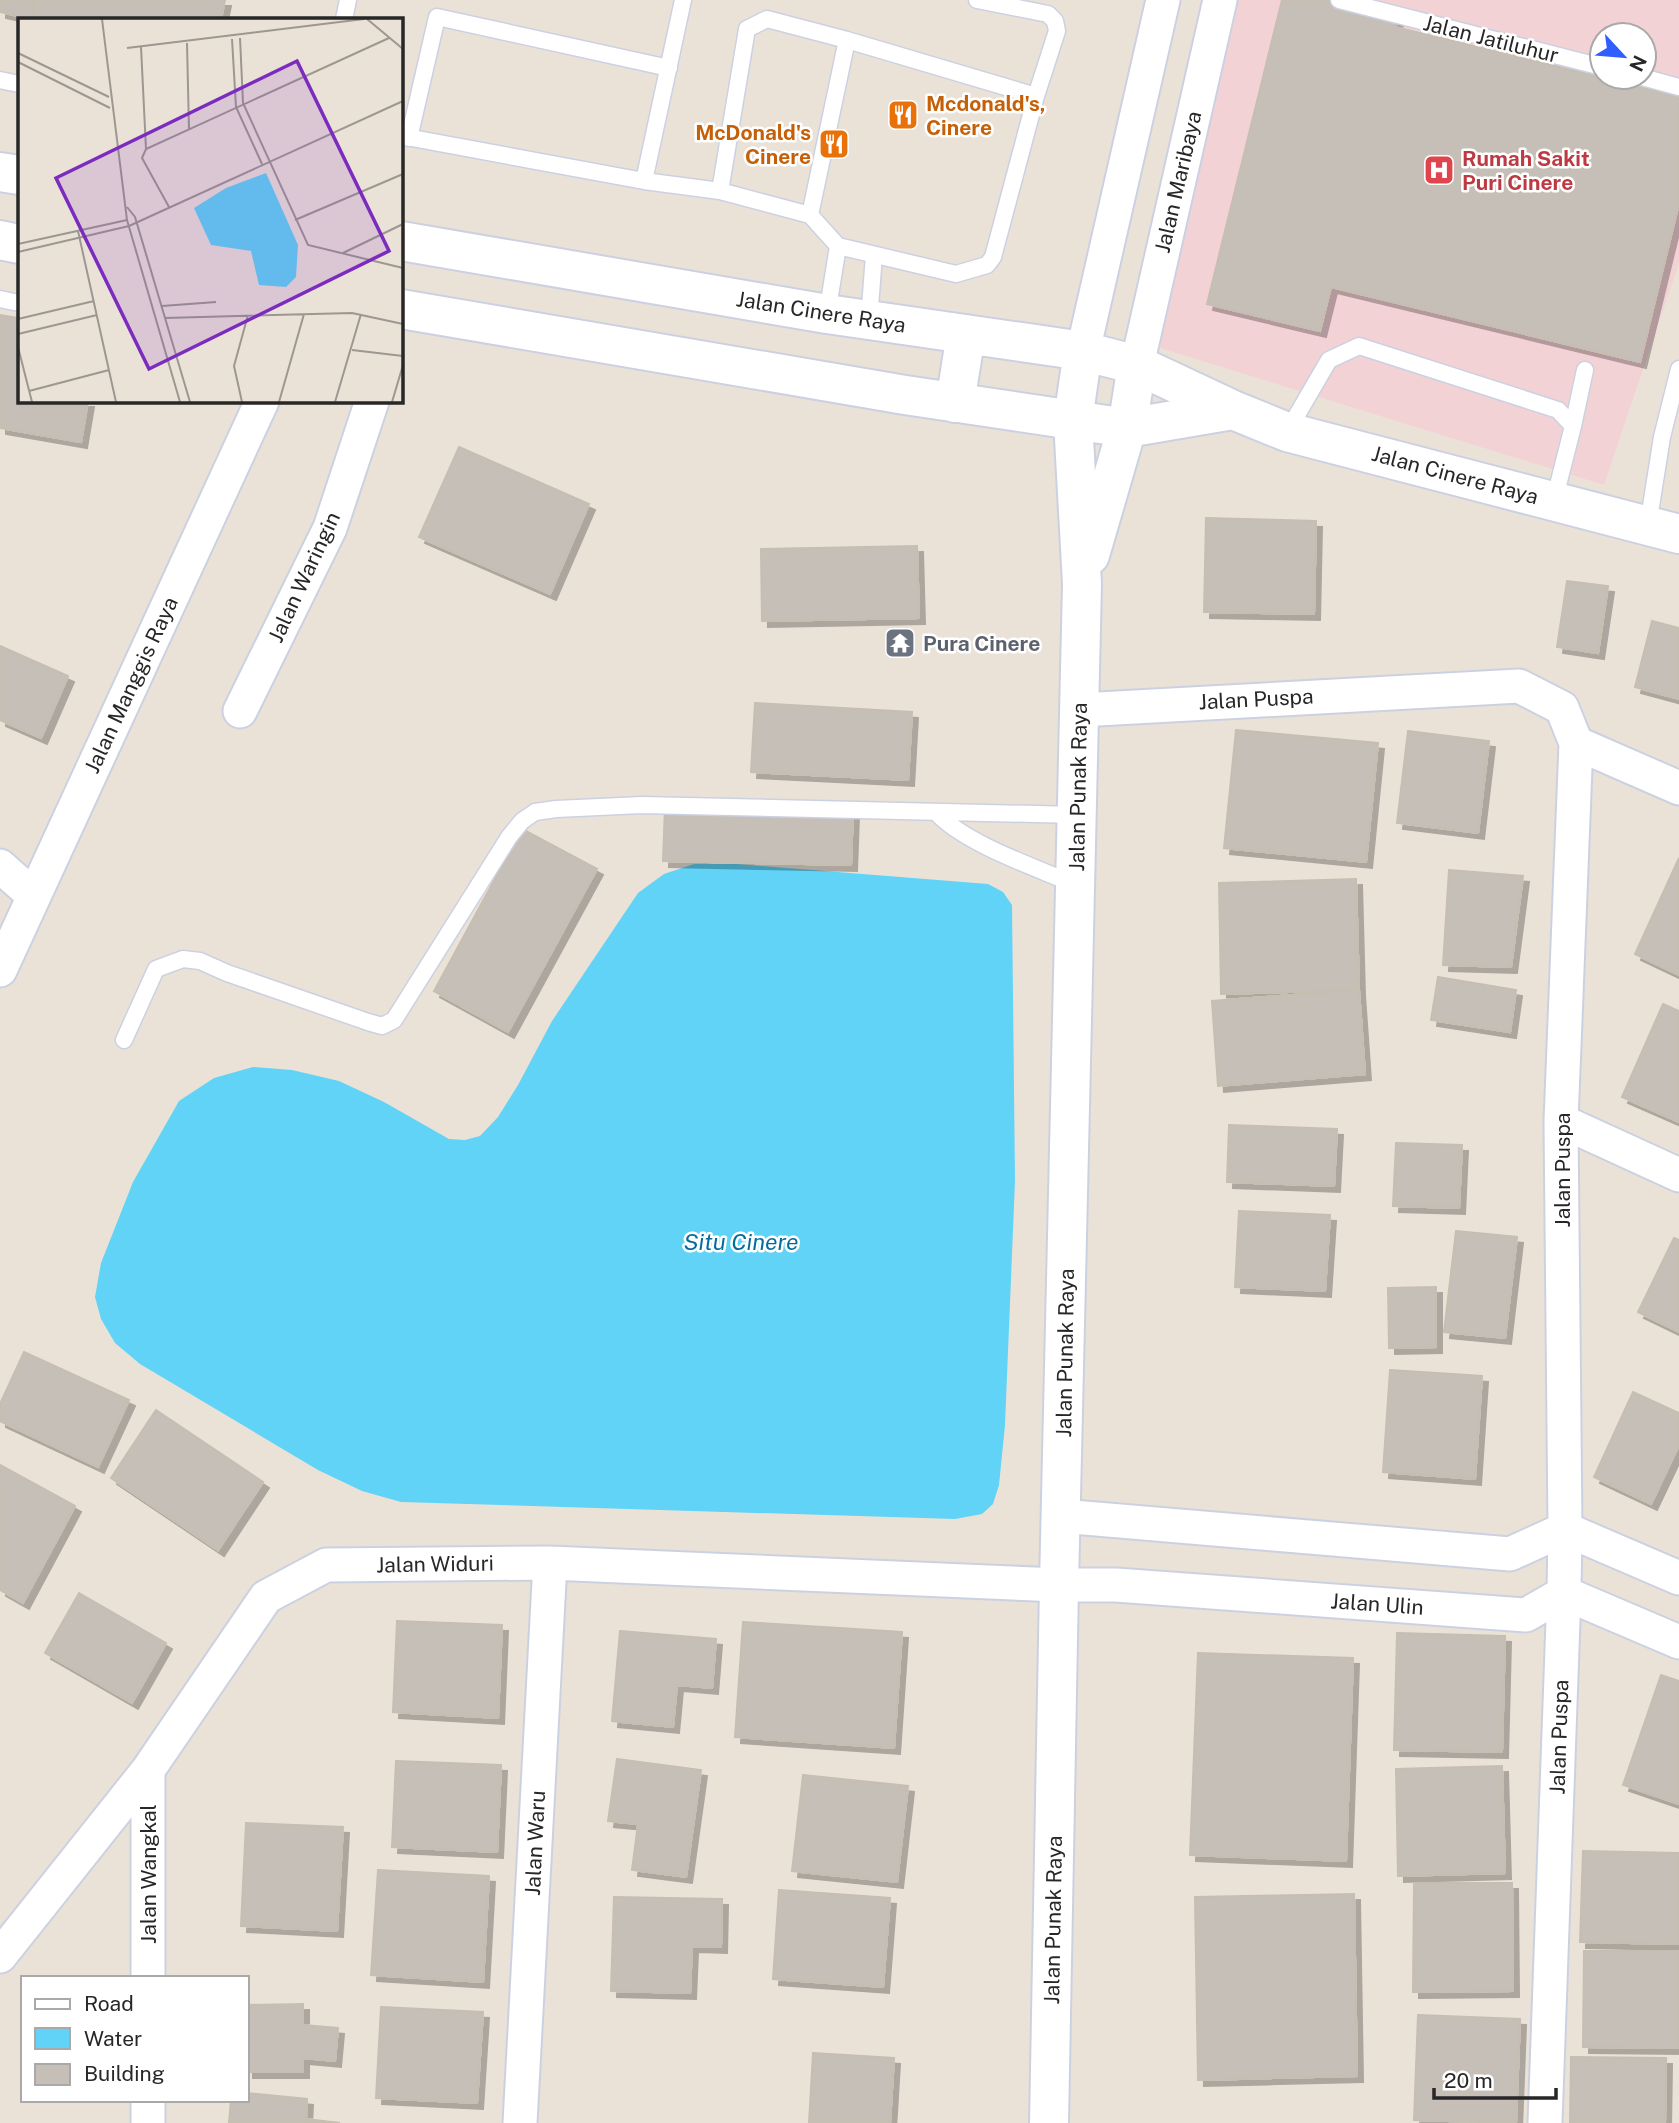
<svg xmlns="http://www.w3.org/2000/svg" width="1679" height="2123" viewBox="0 0 1679 2123" font-family="'Public Sans',sans-serif">
<style>
.medical{fill:#f3d2d5;fill-rule:evenodd}
.water{fill:#60d3f6}
.building{fill:#c6bfb7;stroke:#c6beb1;stroke-width:2;filter:url(#shadow)}
.lines{fill:none;stroke-linecap:round;stroke-linejoin:round}
.lane-casing{stroke:#ccd1e2;stroke-width:19}
.street-casing{stroke:#ccd1e2;stroke-width:37}
.secondary-casing{stroke:#ccd1e2;stroke-width:42}
.lane{stroke:#fff;stroke-width:16}
.street{stroke:#fff;stroke-width:33}
.secondary{stroke:#fff;stroke-width:38}
.labels{text-anchor:middle;dominant-baseline:central;stroke-width:5;stroke-linejoin:round;paint-order:stroke}
.street-label{font-size:21px;fill:#272727;stroke:#fff}
.food-label{font-size:21px;font-weight:bold;fill:#c56008;stroke:#fff;text-anchor:start}
.health-label{font-size:21px;font-weight:bold;fill:#be3a42;stroke:#fff;text-anchor:start}
.worship-label{font-size:21px;font-weight:bold;fill:#5b616d;stroke:#fff;text-anchor:start}
.water-label{font-size:23px;font-style:italic;fill:#046d9e;stroke:#fff}
.inset-road{fill:none;stroke:#9d9791;stroke-width:2}
.view{fill:#7b2cbf;fill-opacity:0.15;stroke:#7b2cbf;stroke-width:3.5}
.inset-edge{fill:none;stroke:#272727;stroke-width:3.5}
</style>
<defs>
<filter id="shadow"><feDropShadow dx="6" dy="6" stdDeviation="0" flood-color="#0004"/></filter>
</defs>
<rect width="100%" height="100%" fill="#ebe2d7"/>
<path class="medical" d="M1238,0H1679V263L1604,485L1157,347ZM1602,35H1644V77H1602Z"/>
<path class="water" d="M694,864H737L988,884L1003,892L1012,905L1015,1181L1005,1425L999,1485L993,1504L982,1514L955,1519L401,1502L362,1491L318,1470L140,1364L115,1343L101,1319L95,1297L101,1263L133,1182L179,1101L214,1078L253,1067L292,1070L339,1081L384,1102L449,1139L465,1140L480,1136L498,1117L518,1085L552,1021L638,893L664,874Z"/>
<path class="building" d="M0,0H35L31,19L0,12Z
M35,0H225L221,19H31Z
M1282,0H1336L1398,15L1395,27L1679,96V203L1640,362L1331,287L1320,331L1207,304Z
M0,315L19,318V401H88L81,442L0,428Z
M459,447L589,504L550,594L419,537Z
M1206,518L1316,521L1314,614L1204,612Z
M917,546L919,618L762,621L761,549Z
M1567,581L1608,586L1598,653L1557,647Z
M1652,621L1679,628V699L1635,687Z
M0,646L68,676L41,738L0,720Z
M755,703L912,712L908,780L751,772Z
M1236,730L1378,743L1366,862L1224,848Z
M1408,731L1489,741L1478,833L1397,823Z
M665,807L853,810L851,865L663,861Z
M522,829L597,869L508,1032L434,991Z
M1679,858V975L1635,954Z
M1449,870L1523,876L1511,967L1443,965Z
M1356,879L1359,990L1221,994L1219,883Z
M1438,977L1516,990L1510,1032L1431,1020Z
M1359,990L1365,1074L1218,1086L1212,1001Z
M1663,1004L1679,1011V1122L1622,1097Z
M1229,1125L1337,1129L1334,1186L1227,1182Z
M1396,1143L1462,1145L1459,1208L1393,1206Z
M1239,1211L1330,1215L1325,1291L1235,1287Z
M1456,1231L1517,1237L1505,1338L1444,1332Z
M1674,1238L1679,1240V1332L1638,1312Z
M1436,1287V1347L1389,1348L1388,1288Z
M24,1352L129,1400L98,1467L0,1421V1404Z
M1390,1370L1482,1376L1475,1479L1383,1472Z
M1633,1392L1679,1413V1445L1651,1504L1594,1477Z
M156,1410L263,1482L218,1550L111,1478Z
M0,1465L75,1506L23,1603L0,1590Z
M79,1593L166,1643L132,1703L45,1653Z
M397,1621L502,1625L498,1718L393,1712Z
M743,1622L902,1632L894,1748L735,1737Z
M620,1631L716,1639L712,1688L677,1685L673,1727L612,1721Z
M1397,1633L1505,1636L1502,1752L1394,1750Z
M1198,1653L1353,1658L1346,1861L1190,1855Z
M1661,1675L1679,1681V1804L1623,1785Z
M617,1759L701,1770L686,1877L632,1870L638,1824L608,1821Z
M396,1761L501,1765L497,1852L392,1847Z
M1502,1766L1505,1873L1398,1876L1396,1769Z
M803,1775L908,1786L897,1882L792,1871Z
M246,1823L343,1827L337,1931L241,1926Z
M1583,1851L1679,1853V1944L1580,1942Z
M378,1870L489,1876L483,1982L371,1975Z
M1414,1883H1512L1513,1991L1413,1992Z
M779,1890L890,1898L883,1987L773,1979Z
M1354,1894L1357,2076L1198,2080L1195,1897Z
M614,1897L722,1899L721,1947L692,1946L690,1993L611,1991Z
M1584,1951H1679V2048L1583,2047Z
M303,2004V2025L338,2028L335,2061L303,2058V2072H247V2005Z
M381,2007L483,2012L477,2103L376,2098Z
M1418,2015L1520,2019L1516,2123L1414,2120Z
M813,2053L894,2058L890,2123H809Z
M1571,2057L1666,2058L1665,2123H1570Z
M247,2093L307,2099L306,2119L340,2123H229L231,2100H247Z"/>
<g class="lines">
<g class="lane-casing">
<path id="lane" d="M1339,0L1602,67
M344,19L348,0
M1642,77L1679,87
M0,80L19,84
M401,136L644,181L720,191L810,215L838,246L956,274L987,265L993,257L1036,96L1057,31L1055,21L1048,14L977,0
M409,138L437,17L669,68
M644,181L683,0
M720,191L747,29L767,19L847,40L1036,96
M810,215L847,40
M0,299L19,303
M827,314L838,246
M869,320L874,255
M1573,426L1585,370
M1287,432L1329,360L1359,346L1558,410L1573,426L1554,501
M1648,525L1662,437L1679,369
M936,812C963,843 1037,868 1076,885
M124,1040L156,969L183,959L200,961L227,973L368,1022L382,1026L394,1020L509,837L522,821L535,812L556,809L642,805L1077,815"/>
</g>
<g class="street-casing">
<path id="street" d="M1083,351L1163,0
M1137,365L1220,0
M1080,710L1519,686L1562,708L1576,743L1561,1121L1565,1529L1564,1593L1545,2123
M240,711L330,528L372,401
M1576,743L1679,788
M0,866L34,896
M0,970L262,401
M1561,1121L1679,1175
M1061,1516L1510,1554L1565,1529L1679,1578
M0,1956L148,1770L266,1597L326,1565L550,1563L1059,1585H1116L1526,1615L1564,1593L1679,1642
M148,1978V1770
M148,2123V2100
M520,2123L550,1563"/>
</g>
<g class="secondary-casing">
<path id="secondary" d="M0,172L19,175
M0,240L19,244
M401,241L827,314L1083,351L1137,365L1233,410L1287,432L1679,534
M401,309L905,395L1127,428L1233,410
M955,403L966,334
M1090,555L1127,428L1137,365
M1049,2123L1059,1585L1082,584L1073,420L1083,351"/>
</g>
<use href="#lane" class="lane"/>
<use href="#street" class="street"/>
<use href="#secondary" class="secondary"/>
</g>
<defs>
<g id="restaurant-square" transform="scale(1.575)"><rect x="-9" y="-9" width="18" height="18" rx="4" fill="#e8710a" stroke="#fff"/><path d="M-5-6h1v4h1v-4h1v4h1v-4h1v5L-1.5 .5V6h-2V.5L-5-1ZM5-6V6H3V1.5H1.5Q1.5-4 5-6Z" fill="#fff"/></g>
<g id="hospital-square" transform="scale(1.575)"><rect x="-9" y="-9" width="18" height="18" rx="4" fill="#e0444e" stroke="#fff"/><path d="M-5-5h3v3.5h4V-5h3V5h-3V1.5h-4V5h-3Z" fill="#fff"/></g>
<g id="temple-square" transform="scale(1.575)"><rect x="-9" y="-9" width="18" height="18" rx="4" fill="#6b7280" stroke="#fff"/><path d="M0-6L5-2H3V0L6.5 2.5H4V6H1.5V3h-3V6H-4V2.5H-6.5L-3 0V-2H-5Z" fill="#fff"/></g>
</defs>
<g fill-rule="evenodd">
<use href="#restaurant-square" x="903" y="115"/>
<use href="#restaurant-square" x="834" y="144"/>
<use href="#hospital-square" x="1439" y="170"/>
<use href="#temple-square" x="900" y="643"/>
</g>
<g class="labels">
<g class="street-label">
<text transform="translate(1491 39) rotate(14)">Jalan Jatiluhur</text>
<text transform="translate(1178 182) rotate(-77)">Jalan Maribaya</text>
<text transform="translate(821 312) rotate(9)">Jalan Cinere Raya</text>
<text transform="translate(1455 475) rotate(15)">Jalan Cinere Raya</text>
<text transform="translate(304 577) rotate(-65)">Jalan Waringin</text>
<text transform="translate(131 685) rotate(-65)">Jalan Manggis Raya</text>
<text transform="translate(1256 699) rotate(-3)">Jalan Puspa</text>
<text transform="translate(1078 787) rotate(-89)">Jalan Punak Raya</text>
<text transform="translate(1562 1170) rotate(-90)">Jalan Puspa</text>
<text transform="translate(1065 1353) rotate(-89)">Jalan Punak Raya</text>
<text transform="translate(435 1564) rotate(-1)">Jalan Widuri</text>
<text transform="translate(1377 1604) rotate(4)">Jalan Ulin</text>
<text transform="translate(1559 1737) rotate(-88)">Jalan Puspa</text>
<text transform="translate(535 1843) rotate(-87)">Jalan Waru</text>
<text transform="translate(148 1874) rotate(-90)">Jalan Wangkal</text>
<text transform="translate(1053 1920) rotate(-89)">Jalan Punak Raya</text>
</g>
<g class="food-label">
<text x="926" y="103">Mcdonald's,<tspan x="926" dy="24">Cinere</tspan></text>
<text x="811" y="132" text-anchor="end">McDonald's<tspan x="811" dy="24">Cinere</tspan></text>
</g>
<g class="health-label">
<text x="1462" y="158">Rumah Sakit<tspan x="1462" dy="24">Puri Cinere</tspan></text>
</g>
<g class="worship-label">
<text x="923" y="643">Pura Cinere</text>
</g>
<g class="water-label">
<text x="741" y="1241">Situ Cinere</text>
</g>
</g>
<g transform="translate(18 18)">
<rect width="385" height="385" fill="#ebe2d7"/>
<path d="M248,155L280,227L278,259L268,269L241,267L233,233L193,227L176,190L208,170Z" fill="#60d3f6"/>
<path class="inset-road" d="M84,1L109,202L162,384M349,1L385,31M222,20L225,85L290,227L385,250M214,21L218,89L244,146M169,25L171,112M123,29L128,131M109,30L346,1M0,35L91,79M0,44L92,90M109,189L117,199L172,384M151,189L124,140L128,131L371,20M277,202L385,156M111,208L385,83M60,213L98,384M0,226L109,202M0,234L111,208M325,235L385,206M144,288L198,284M147,300L334,295L385,306M0,301L76,283M0,316L79,297M0,329L14,384M334,332L385,338M11,373L91,352M224,384L216,348L230,297M261,384L286,296M317,384L343,296M374,384L385,347"/>
<path class="view" d="M279,43L371,233L131,351L38,160Z"/>
<rect width="385" height="385" class="inset-edge"/>
</g>
<rect x="21" y="1976" width="228" height="126" fill="#ffffff" stroke="#a9a9a9" stroke-width="2"/>
<rect x="35" y="1999" width="35" height="10" fill="#ffffff" stroke="#a9a9a9" stroke-width="2"/>
<text x="84" y="2011" font-size="21" fill="#272727">Road</text>
<rect x="35" y="2028" width="35" height="21" fill="#60d3f6" stroke="#a9a9a9" stroke-width="2"/>
<text x="84" y="2046" font-size="21" fill="#272727">Water</text>
<rect x="35" y="2064" width="35" height="21" fill="#c6bfb7" stroke="#a9a9a9" stroke-width="2"/>
<text x="84" y="2081" font-size="21" fill="#272727">Building</text>
<g transform="translate(1623 56) rotate(116)"><circle r="33" fill="#ffffff" stroke="#a9a9a9" stroke-width="2"/>
<path d="M0-5L12 26L0 18L-12 26Z" fill="#305dff"/>
<text y="-10" font-size="19" font-weight="bold" text-anchor="middle" fill="#272727">N</text>
</g>
<path d="M1434 2088v10h122v-10" fill="none" stroke="#272727" stroke-width="3.5"/>
<text x="1444" y="2088" font-size="21" fill="#272727" stroke="#ffffff" stroke-width="5" paint-order="stroke">20 m</text>
</svg>
